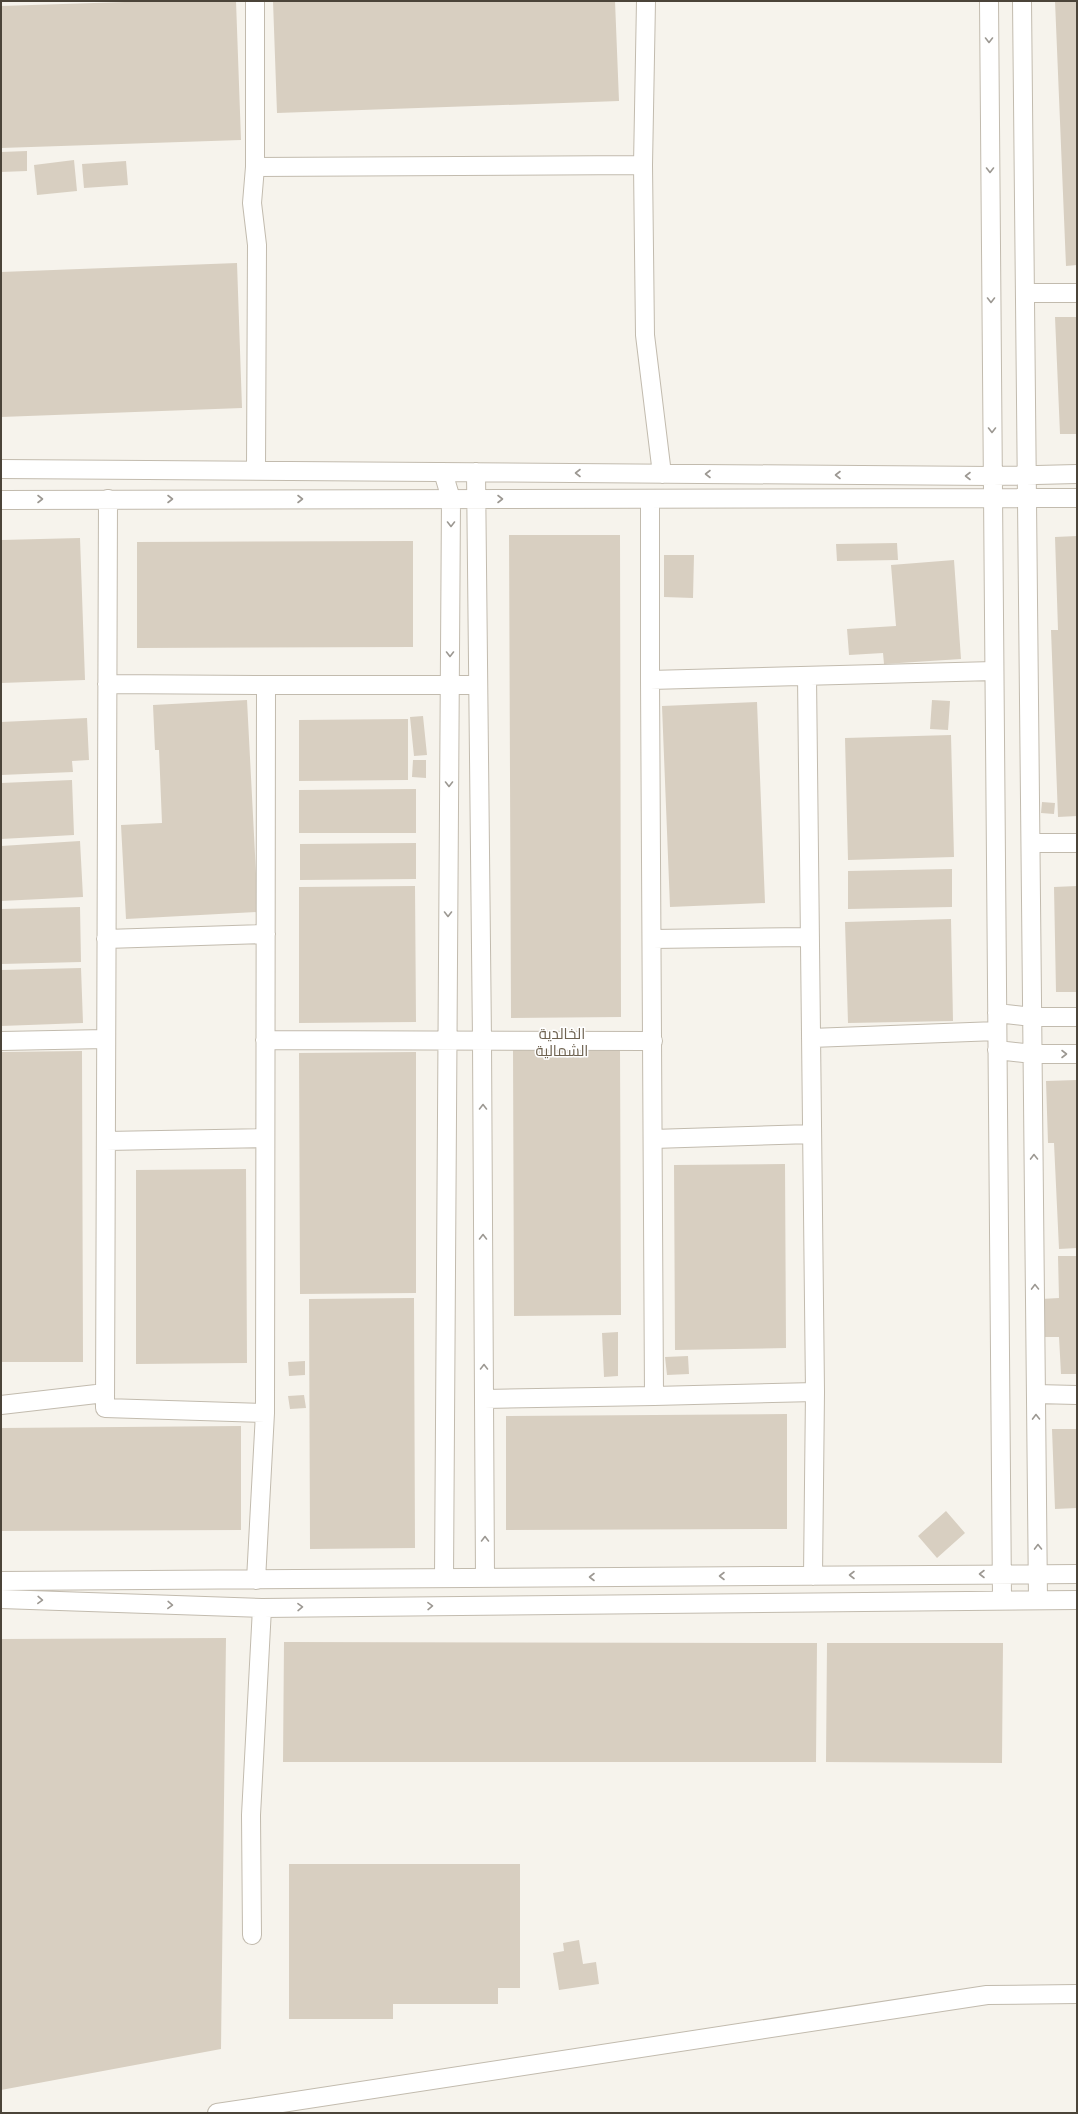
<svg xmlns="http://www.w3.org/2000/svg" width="1078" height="2114" viewBox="0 0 1078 2114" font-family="Signika,Cairo,sans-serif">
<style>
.building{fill:#d8cfc1}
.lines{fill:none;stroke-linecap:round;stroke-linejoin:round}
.minor-casing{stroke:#c2bbae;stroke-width:20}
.minor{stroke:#fff;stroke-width:18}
.oneway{stroke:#9c9892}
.labels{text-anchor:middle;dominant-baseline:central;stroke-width:3;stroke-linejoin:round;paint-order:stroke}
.neighbourhood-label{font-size:15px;fill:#6e6250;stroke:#fff}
</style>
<rect width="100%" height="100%" fill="#f6f3ec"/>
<path class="building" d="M156,1H236L241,140L1,148V6Z
M273,1H615L619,101L277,113Z
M1055,1H1077V265L1066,266Z
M27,151V171L1,172V152Z
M74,160L77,191L37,195L34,165Z
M126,161L128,185L84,188L82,164Z
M237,263L242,408L1,417V272Z
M1055,317H1077V434H1060Z
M509,535H620L621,1017L511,1018Z
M1077,536V816L1058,817L1051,630H1058L1055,537Z
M80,538L85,680L1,683V540Z
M413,541V647L137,648V542Z
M897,543L898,560L837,561L836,544Z
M664,555H694L693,598L664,597Z
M954,560L961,659L884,664L883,653L849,655L847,629L896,626L891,565Z
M247,700L258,912L126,919L121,825L162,823L159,750H155L153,705Z
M932,700L950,701L948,730L930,729Z
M757,702L765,903L670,907L662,706Z
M423,716L427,755L414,756L410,717Z
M87,718L89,760L72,761L73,772L1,775V722Z
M408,719V780L299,781V720Z
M951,735L954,857L848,860L845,738Z
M413,760H426V778L412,777Z
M72,780L74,835L1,839V783Z
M416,789V833H299V790Z
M1042,802L1055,803L1054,814L1041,813Z
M80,841L83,897L1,901V846Z
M416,843V879L300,880V844Z
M952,869V907L848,909V871Z
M415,886L416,1022L299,1023V887Z
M1077,886V992H1056L1054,887Z
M80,907L81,962L1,964V909Z
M951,919L953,1021L848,1023L845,922Z
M81,968L83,1023L1,1026V970Z
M513,1049H620L621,1315L514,1316Z
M82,1051L83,1362H1V1052Z
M416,1052V1293L300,1294L299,1053Z
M1077,1080V1248L1059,1249L1054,1143H1048L1046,1081Z
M785,1164L786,1348L675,1350L674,1165Z
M246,1169L247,1363L136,1364V1170Z
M1058,1256H1077V1374H1061L1059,1337H1042L1041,1299L1059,1298Z
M414,1298L415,1548L310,1549L309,1299Z
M618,1332V1376L604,1377L602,1333Z
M688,1356L689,1374L667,1375L665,1357Z
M305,1361V1375L289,1376L288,1362Z
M304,1395L306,1408L290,1409L288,1396Z
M787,1414V1529L506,1530V1416Z
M241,1426V1530L1,1531V1428Z
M1052,1429H1077V1508L1055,1509Z
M946,1511L965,1533L937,1558L918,1536Z
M226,1638L221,2049L1,2090V1639Z
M284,1642L817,1643L816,1762H283Z
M827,1643H1003L1002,1763L826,1762Z
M289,1864H520V1988H498V2004H393V2019H289Z
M579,1940L583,1964L596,1962L599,1984L559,1990L553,1953L564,1951L563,1943Z"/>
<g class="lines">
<g class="minor-casing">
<path id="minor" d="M255,1V167L252,203L257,245L256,470
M646,1L643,165L645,335L662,474
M989,1L1002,1599
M1022,1L1038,1600
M255,167L643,165
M1025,293H1077
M1,469L993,476L1077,474
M443,472L451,499L444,1578
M476,472L482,1041L485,1578
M108,499L105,1408L265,1413L256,1580
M650,499V680
M1,500L1077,498
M807,676L815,1392
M107,684L266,685
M1031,843H1077
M106,939L266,934
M652,939L810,937
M997,1013L1032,1017H1077
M811,1038L997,1031
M265,1040L653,1041
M1,1041L106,1039
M997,1050L1033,1054H1077
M653,1139L812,1134
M106,1141L265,1138
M1036,1394L1077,1395
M654,1396L815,1392L813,1576
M484,1399L654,1396L650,680L994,671
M1,1405L105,1393
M265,1413L266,685H477
M1,1581L1077,1574
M1,1599L262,1608L1077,1600
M252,1935L251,1815L262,1608
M217,2113L987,1995L1077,1994"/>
</g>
<use href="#minor" class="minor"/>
</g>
<defs><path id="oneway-chevron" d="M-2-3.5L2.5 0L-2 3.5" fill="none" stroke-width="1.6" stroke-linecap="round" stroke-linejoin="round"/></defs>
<g class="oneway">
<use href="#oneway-chevron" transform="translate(989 40) rotate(90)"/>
<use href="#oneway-chevron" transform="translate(990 170) rotate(90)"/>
<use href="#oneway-chevron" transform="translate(991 300) rotate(90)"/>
<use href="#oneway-chevron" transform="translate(992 430) rotate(90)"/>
<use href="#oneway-chevron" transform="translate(578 473) rotate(-180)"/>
<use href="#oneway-chevron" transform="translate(708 474) rotate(-180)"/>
<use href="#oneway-chevron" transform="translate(838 475) rotate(-180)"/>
<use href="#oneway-chevron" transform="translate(968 476) rotate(-180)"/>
<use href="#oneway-chevron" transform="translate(40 499)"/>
<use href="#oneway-chevron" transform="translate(170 499)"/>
<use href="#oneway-chevron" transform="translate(300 499)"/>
<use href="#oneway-chevron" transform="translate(500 499)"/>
<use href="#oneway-chevron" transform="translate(451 524) rotate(90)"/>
<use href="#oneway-chevron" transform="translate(450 654) rotate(90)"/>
<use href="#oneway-chevron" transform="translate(449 784) rotate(90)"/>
<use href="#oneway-chevron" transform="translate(448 914) rotate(90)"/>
<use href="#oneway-chevron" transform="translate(1064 1054)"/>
<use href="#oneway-chevron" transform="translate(483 1107) rotate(-90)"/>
<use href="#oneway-chevron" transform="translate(1034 1157) rotate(-91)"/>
<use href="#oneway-chevron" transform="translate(483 1237) rotate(-90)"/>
<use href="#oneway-chevron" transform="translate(1035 1287) rotate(-91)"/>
<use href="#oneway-chevron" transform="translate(484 1367) rotate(-90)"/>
<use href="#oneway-chevron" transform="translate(1036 1417) rotate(-91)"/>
<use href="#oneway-chevron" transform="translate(485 1539) rotate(-90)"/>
<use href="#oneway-chevron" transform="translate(1038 1547) rotate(-91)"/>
<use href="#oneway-chevron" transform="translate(982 1574) rotate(180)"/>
<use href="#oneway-chevron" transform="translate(852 1575) rotate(180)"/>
<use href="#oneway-chevron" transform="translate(722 1576) rotate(180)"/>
<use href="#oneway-chevron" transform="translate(592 1577) rotate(180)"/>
<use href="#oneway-chevron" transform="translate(40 1600) rotate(2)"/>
<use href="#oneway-chevron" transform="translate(170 1605) rotate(2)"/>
<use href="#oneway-chevron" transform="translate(430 1606) rotate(-1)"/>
<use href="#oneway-chevron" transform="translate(300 1607) rotate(-1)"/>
</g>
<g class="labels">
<g class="neighbourhood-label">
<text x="562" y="1034">الخالدية<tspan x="562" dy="17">الشمالية</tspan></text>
</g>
</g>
<rect width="1078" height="2114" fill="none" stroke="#4b4439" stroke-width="4"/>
</svg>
